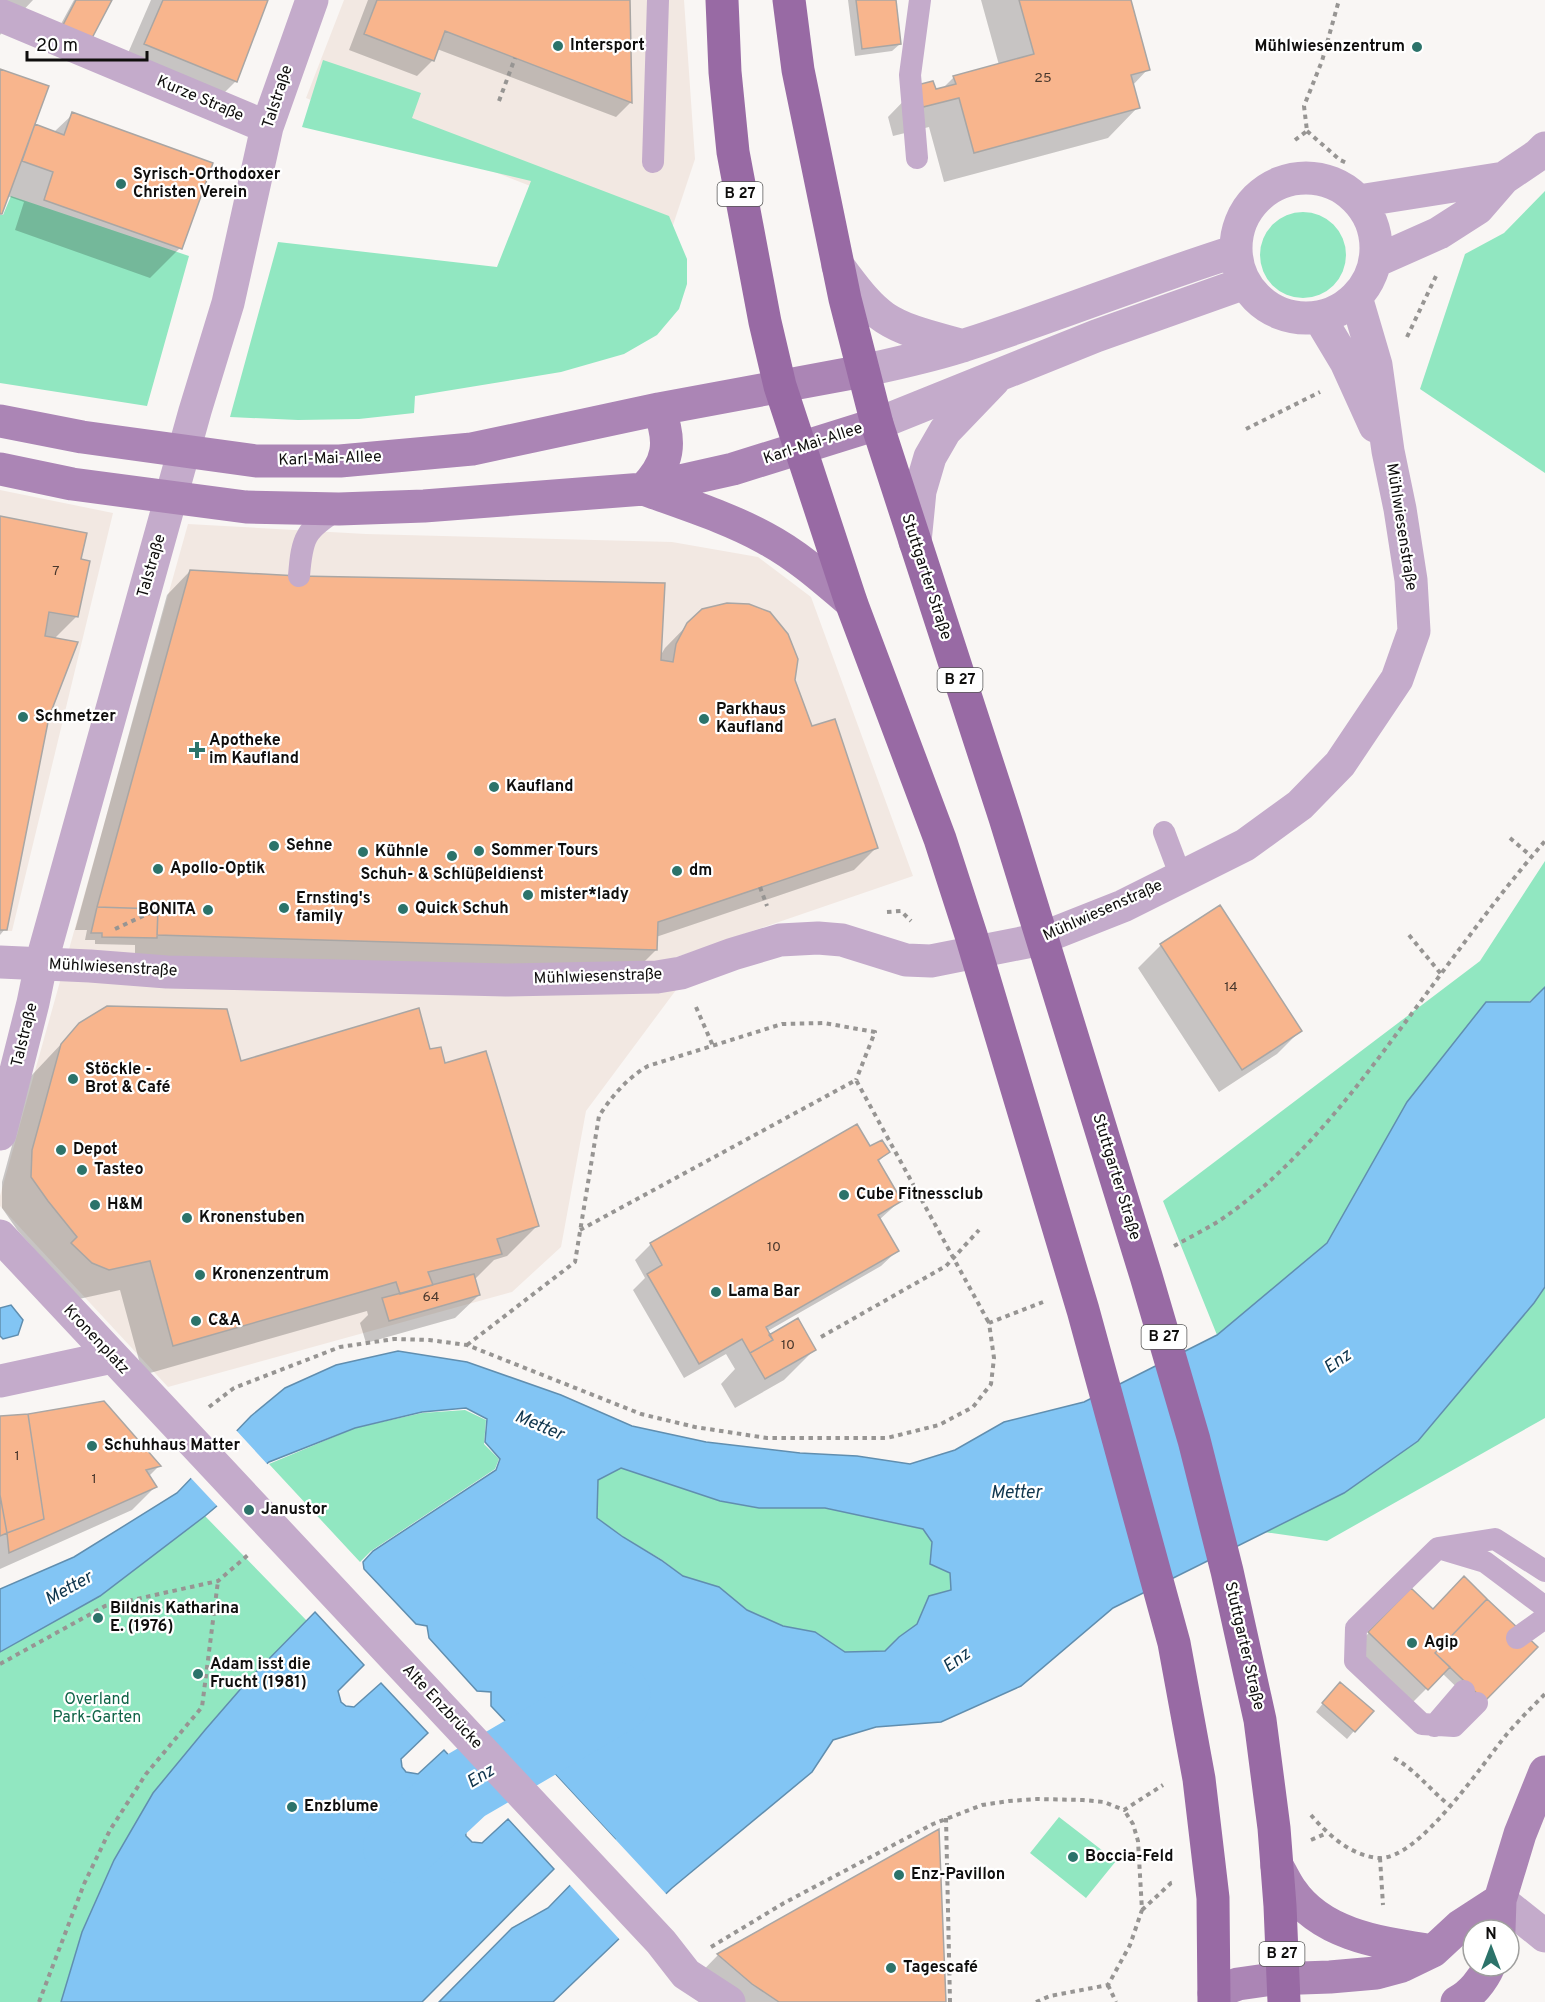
<svg xmlns="http://www.w3.org/2000/svg" width="1545" height="2002" viewBox="0 0 1545 2002" font-family="Overpass,sans-serif">
<style>
.built{fill:#f2e8e2}
.green{fill:#91e7c1}
.water{fill:#82c5f4;stroke:#608eaf;stroke-width:1.5;fill-rule:evenodd}
.pier{fill:#f9f6f4}
.shadow{fill:#0003}
.lines{fill:none;stroke-linecap:round;stroke-linejoin:round}
.river{stroke:#82c5f4;stroke-width:72}
.building{fill:#f8b58d;stroke:#a9a6a4;stroke-width:1.5}
.path{stroke:#979593;stroke-width:4;stroke-dasharray:4.5 4.5;stroke-linecap:butt}
.lane{stroke:#c4abcb;stroke-width:22}
.street{stroke:#c4abcb;stroke-width:33}
.secondary{stroke:#ab85b5;stroke-width:33}
.primary{stroke:#986aa4;stroke-width:33}
.poi-dot{fill:#2c736a;stroke:#fff;stroke-width:2}
.labels{text-anchor:middle;dominant-baseline:central;stroke-width:4.5;stroke-linejoin:round;paint-order:stroke}
.number-label{font-size:14px;fill:#49382d}
.shield{fill:#fff;stroke:#575656;stroke-width:1.5}
.shield-label{font-size:15px;font-weight:bold;fill:#0f0e0d}
.poi-label{font-size:16px;font-weight:bold;fill:#0f0e0d;stroke:#fff;text-anchor:start}
.street-label{font-size:16px;fill:#0f0e0d;stroke:#fff}
.park-label{font-size:16px;fill:#0f6347;stroke:#fff}
.water-label{font-size:18px;font-style:italic;fill:#0f354d;stroke:#fff}
</style>
<rect width="100%" height="100%" fill="#f9f6f4"/>
<path class="built" d="M344,0H684L695,159L668,240L306,98Z
M0,490L113,513L12,931H0Z
M188,524L366,534L672,542L758,557L811,597L913,876L671,959L676,990L586,1111L561,1247L512,1292L168,1387L0,1206V1196Z"/>
<path class="green" d="M323,60L421,93L412,118L669,216L687,259V284L679,309L657,335L624,354L561,372L415,396L414,413L359,419L298,420L230,417L278,242L497,267L531,181L302,127Z
M1545,191V473L1420,389L1465,254L1504,233Z
M11,196L189,256L147,406L0,383V215H3Z
M1260 255a43 43 0 1 1 86 0a43 43 0 1 1-86 0Z
M1545,861V987L1543,990L1407,1102L1327,1243L1217,1335L1163,1201L1480,961Z
M1545,1287V1418L1327,1541L1264,1532L1344,1493L1418,1441L1534,1303Z
M465,1410L486,1420L484,1444L499,1459L495,1469L371,1551L360,1562L269,1464L355,1428L422,1413Z
M621,1468L720,1501L759,1508H825L923,1529L932,1542L930,1563L950,1572L951,1590L929,1596L917,1624L899,1637L885,1651L845,1652L815,1632L783,1626L747,1610L719,1587L683,1576L661,1559L623,1537L597,1518L598,1480Z
M205,1516L307,1621L251,1677L205,1730L153,1793L114,1860L82,1932L61,2002H0V1652L100,1596Z
M1059,1817L1116,1861L1086,1898L1030,1853Z"/>
<path class="water" d="M1545,987V1287L1534,1303L1418,1441L1344,1493L1113,1608L1021,1686L941,1722L876,1727L833,1740L812,1772L672,1888L553,2002H439L512,1928L548,1908L615,1839L553,1772L551,1762L542,1760L491,1706V1692L477,1691L429,1638L427,1626L416,1624L364,1569L363,1562L373,1551L496,1470L500,1459L485,1442L487,1419L466,1408L422,1412L355,1428L269,1462L205,1516L100,1596L0,1652V1589L74,1557L177,1493L251,1416L285,1388L336,1365L398,1351L467,1362L561,1395L632,1426L706,1442L800,1453L857,1456L910,1464L955,1450L1004,1422L1084,1402L1217,1335L1327,1243L1407,1102L1486,1002H1530ZM621,1468L720,1501L759,1508H825L923,1529L932,1542L930,1564L950,1573L951,1590L929,1596L917,1624L899,1637L885,1651L845,1652L815,1632L783,1626L747,1610L719,1587L683,1576L661,1560L623,1537L597,1518L598,1480Z
M11,1305L23,1320L18,1335L3,1339L0,1336V1308Z
M315,1612L364,1665L338,1691L341,1702L346,1706L354,1707L381,1683L428,1733L401,1759L402,1767L406,1772L418,1774L444,1750L492,1802L465,1827L466,1836L472,1842L482,1843L508,1819L554,1869L422,2002H61L82,1932L114,1860L153,1793L205,1730L251,1677Z"/>
<path class="pier" d="M235,1429L269,1466L219,1508L189,1476Z
M549,1768L668,1896L621,1941L568,1883L611,1839L550,1774Z"/>
<path class="shadow" d="M0,0H33L0,35Z
M74,0H110L56,33Z
M151,0H266L236,81L213,104L122,67Z
M368,0H629L631,102L616,117L437,49L433,60L417,76L349,50Z
M848,0H894L900,44L892,51L855,56Z
M981,0H1129L1148,69L1132,86L1138,107L1108,138L944,182L929,127L893,136L888,117L918,86L935,91L942,89L954,77L999,65Z
M0,70L31,130L35,126L54,132L73,114L180,248L150,278L15,230L24,202L7,196L0,215Z
M0,517L79,560L76,617L54,639L48,716L5,929L0,935Z
M190,571L659,658L665,648L702,610L794,680L811,728L877,847L854,870L656,937V950L633,973L135,958V945L95,944V940H85L87,930H75L167,595Z
M1161,945L1300,1031L1277,1054L1219,1092L1138,968Z
M80,1024L240,1063L429,1051L444,1065L537,1226L507,1256L494,1260L474,1280L479,1295L455,1318L366,1343L360,1323L368,1315L367,1311L143,1375L120,1290L79,1299L18,1231L2,1208V1182L31,1076Z
M857,1126L870,1148L888,1152L878,1162L900,1201L879,1220L897,1251L881,1266L766,1332L769,1337L814,1350L784,1380L735,1408L721,1384L735,1369L726,1354L684,1378L633,1290L645,1278L635,1260L650,1245Z
M0,1417L159,1466L148,1477L155,1487L132,1510L0,1569Z
M1411,1590L1432,1611L1535,1647L1477,1707L1442,1673L1411,1704L1353,1649Z
M1333,1691L1354,1731L1347,1739L1316,1712Z
M718,1955L944,2002H709L689,1985Z"/>
<g class="lines">
<path class="river" d="M399,1847L463,1787L615,1698"/>
</g>
<path class="building" d="M76,0H112L91,40L63,25Z
M163,0H268L237,82L144,44Z
M377,0H630L632,103L445,31L434,61L364,34Z
M856,0H896L901,44L862,49Z
M1019,0H1131L1150,70L1131,75L1140,108L974,153L959,98L923,107L917,85L933,81L936,89L956,84L953,76L1034,54Z
M0,69L49,86L2,214H0Z
M72,112L213,163L182,249L44,200L53,172L22,161L35,124L64,135Z
M0,516L87,533L81,559L90,561L78,617L49,612L45,636L78,642L49,717L7,930H0Z
M190,570L299,576L665,583L661,660L673,662L676,644L687,623L702,609L727,603L749,604L770,612L788,634L798,659L795,680L812,726L835,719L878,848L658,922L657,950L157,935L158,909L97,907Z
M1220,905L1302,1031L1242,1070L1160,944Z
M97,907L158,909L157,938L102,937V933H91Z
M107,1006L227,1009L241,1061L419,1008L430,1049L441,1047L445,1063L486,1051L539,1226L497,1239L502,1254L428,1272L433,1285L400,1294L396,1282L173,1346L150,1261L109,1270L92,1263L71,1243L77,1237L48,1201L31,1177L32,1150L61,1044L79,1023Z
M857,1124L870,1146L882,1140L890,1152L878,1160L902,1201L878,1215L899,1251L766,1327L773,1340L750,1353L742,1339L699,1364L647,1274L662,1265L650,1243Z
M474,1274L480,1295L389,1321L382,1298Z
M798,1318L816,1350L765,1379L750,1353L773,1340L769,1335Z
M104,1401L161,1466L146,1470L157,1487L9,1553L7,1533L44,1519L28,1414Z
M28,1414L44,1519L7,1533L0,1495V1416Z
M0,1495L7,1533L0,1536Z
M1464,1576L1487,1599L1435,1653L1450,1667L1428,1690L1368,1632L1411,1588L1433,1609Z
M1487,1599L1538,1647L1485,1701L1435,1653Z
M1340,1682L1374,1711L1355,1732L1322,1703Z
M939,1829L946,2002H779L752,1984L717,1954Z"/>
<g class="lines">
<path class="path" d="M499,101L515,58
M1307,131L1340,160L1349,164
M1295,140L1307,131L1304,106L1322,61L1339,0
M1407,337L1436,276
M1246,429L1320,392
M1510,838L1531,856
M760,887L767,906
M887,912L901,911L911,921
M115,929L158,909
M1409,935L1441,974
M696,1007L713,1046
M580,1230L856,1080L989,1323
M1174,1246C1192,1236 1213,1226 1229,1214C1297,1165 1349,1098 1398,1032C1446,968 1493,901 1545,841
M821,1337L946,1266L979,1230
M467,1345L575,1262L599,1116C612,1096 627,1078 648,1066L782,1024L824,1023L875,1032L856,1080
M209,1407L234,1388L340,1347L394,1339L429,1340L467,1345L641,1414L695,1427L767,1438H887L939,1425L973,1407L991,1384L994,1358L989,1323L1043,1302
M0,1664L105,1606L218,1581L248,1555
M1394,1758C1416,1770 1430,1790 1450,1806
M1311,1815C1327,1834 1351,1856 1379,1858C1419,1860 1483,1763 1507,1734C1519,1720 1532,1707 1545,1694
M946,1818L950,2002
M1311,1840L1327,1833
M1380,1858L1383,1905
M1142,1910L1171,1883L1175,1882
M711,1947L784,1903L933,1824L982,1805L1009,1801L1037,1799L1083,1800L1104,1802L1124,1810L1163,1785
M1108,1985L1116,2002
M39,2002L84,1884L110,1830L146,1774L202,1707L218,1581
M1036,2002L1050,1996L1108,1985L1130,1945L1142,1910L1138,1841L1133,1824L1124,1810"/>
<path class="lane" d="M917,158L910,75L920,0
M653,162L658,0
M299,576C302,537 305,530 339,509
M1164,832L1181,877
M1445,1550L1485,1562L1545,1607
M1517,1638L1545,1618
M1477,1703L1454,1726L1422,1724L1355,1661L1356,1628L1438,1548L1495,1539L1545,1571
M1434,1726L1464,1691"/>
<path class="street" d="M0,15L267,127
M1236 248a70 70 0 1 1 140 0a70 70 0 1 1-140 0Z
M1359,201L1504,178
M1376,261L1439,233L1478,208L1504,178L1538,155L1545,148
M838,266C852,284 866,305 885,318C908,333 937,338 963,346
M1319,317L1346,362L1375,426
M863,371C897,363 932,356 965,345C1056,316 1144,280 1236,251
M877,424L1096,336L1245,283
M915,542L920,491L930,457L945,431L994,380
M0,962L90,966L167,972L506,980L657,977L681,973L733,954L780,940L818,938L842,940L906,960L931,961L1037,940L1123,906L1245,845L1300,805L1340,764L1397,679L1414,631L1411,580L1400,509L1388,451L1376,365L1356,297
M0,1134L33,1003L41,964L195,411L228,303L267,127L312,0
M0,1236L661,1942L686,1974L729,2002
M0,1381L112,1357
M1500,1900L1545,1936"/>
<path class="secondary" d="M0,421L82,437L256,461H340L472,449L659,409L863,371
M0,469L72,484L246,507L339,509L424,506L644,489L733,469L877,424
M644,489C684,504 727,517 765,538C797,555 824,579 851,602
M644,489C669,463 672,443 659,409
M1277,1866C1282,1874 1286,1883 1291,1890C1322,1936 1383,1943 1433,1951
M1499,1930L1500,1900L1520,1834L1545,1772
M1214,1993L1238,1984L1273,1979L1330,1977L1376,1973L1402,1966L1433,1951L1460,1926L1500,1900
M1457,2002C1471,1995 1483,1980 1489,1966"/>
<path class="primary" d="M722,0L725,72L733,152L765,322L780,386L851,602L940,839L971,935L1083,1310L1174,1643L1199,1779L1213,1898L1214,2002
M789,0L798,70L845,299L877,424L1005,818L1146,1276L1194,1440L1227,1571L1260,1720L1274,1828L1280,1906L1284,2002"/>
</g>
<g class="poi-dot">
<circle cx="558" cy="46" r="6"/>
<circle cx="1417" cy="47" r="6"/>
<circle cx="121" cy="184" r="6"/>
<circle cx="23" cy="717" r="6"/>
<circle cx="704" cy="719" r="6"/>
<path d="M194 741h6v6h6v6h-6v6h-6v-6h-6v-6h6z"/>
<circle cx="494" cy="787" r="6"/>
<circle cx="274" cy="846" r="6"/>
<circle cx="479" cy="851" r="6"/>
<circle cx="363" cy="852" r="6"/>
<circle cx="452" cy="856" r="6"/>
<circle cx="158" cy="869" r="6"/>
<circle cx="677" cy="871" r="6"/>
<circle cx="528" cy="895" r="6"/>
<circle cx="284" cy="908" r="6"/>
<circle cx="403" cy="909" r="6"/>
<circle cx="208" cy="910" r="6"/>
<circle cx="73" cy="1079" r="6"/>
<circle cx="61" cy="1150" r="6"/>
<circle cx="82" cy="1170" r="6"/>
<circle cx="844" cy="1195" r="6"/>
<circle cx="95" cy="1205" r="6"/>
<circle cx="187" cy="1218" r="6"/>
<circle cx="200" cy="1275" r="6"/>
<circle cx="716" cy="1292" r="6"/>
<circle cx="196" cy="1321" r="6"/>
<circle cx="92" cy="1446" r="6"/>
<circle cx="249" cy="1510" r="6"/>
<circle cx="98" cy="1618" r="6"/>
<circle cx="1412" cy="1643" r="6"/>
<circle cx="198" cy="1674" r="6"/>
<circle cx="292" cy="1807" r="6"/>
<circle cx="1073" cy="1857" r="6"/>
<circle cx="899" cy="1875" r="6"/>
<circle cx="891" cy="1968" r="6"/>
</g>
<g class="labels">
<g class="number-label">
<text x="1043" y="78">25</text>
<text x="56" y="571">7</text>
<text x="1231" y="987">14</text>
<text x="774" y="1247">10</text>
<text x="431" y="1297">64</text>
<text x="788" y="1345">10</text>
<text x="17" y="1456">1</text>
<text x="94" y="1479">1</text>
</g>
<g class="shield">
<rect x="717.5" y="182" width="45" height="24" rx="4.5"/>
<rect x="937.5" y="668" width="45" height="24" rx="4.5"/>
<rect x="1141.5" y="1325" width="45" height="24" rx="4.5"/>
<rect x="1259.5" y="1942" width="45" height="24" rx="4.5"/>
</g>
<g class="shield-label">
<text x="740" y="194">B 27</text>
<text x="960" y="680">B 27</text>
<text x="1164" y="1337">B 27</text>
<text x="1282" y="1954">B 27</text>
</g>
<g class="poi-label">
<text x="570" y="46">Intersport</text>
<text x="1405" y="47" text-anchor="end">Mühlwiesenzentrum</text>
<text x="133" y="175">Syrisch-Orthodoxer<tspan x="133" dy="18">Christen Verein</tspan></text>
<text x="716" y="710">Parkhaus<tspan x="716" dy="18">Kaufland</tspan></text>
<text x="35" y="717">Schmetzer</text>
<text x="209" y="741">Apotheke<tspan x="209" dy="18">im Kaufland</tspan></text>
<text x="506" y="787">Kaufland</text>
<text x="286" y="846">Sehne</text>
<text x="491" y="851">Sommer Tours</text>
<text x="375" y="852">Kühnle</text>
<text x="170" y="869">Apollo-Optik</text>
<text x="689" y="871">dm</text>
<text x="452" y="875" text-anchor="middle">Schuh- &amp; Schlüßeldienst</text>
<text x="540" y="895">mister*lady</text>
<text x="296" y="899">Ernsting's<tspan x="296" dy="18">family</tspan></text>
<text x="415" y="909">Quick Schuh</text>
<text x="196" y="910" text-anchor="end">BONITA</text>
<text x="85" y="1070">Stöckle -<tspan x="85" dy="18">Brot &amp; Café</tspan></text>
<text x="73" y="1150">Depot</text>
<text x="94" y="1170">Tasteo</text>
<text x="856" y="1195">Cube Fitnessclub</text>
<text x="107" y="1205">H&amp;M</text>
<text x="199" y="1218">Kronenstuben</text>
<text x="212" y="1275">Kronenzentrum</text>
<text x="728" y="1292">Lama Bar</text>
<text x="208" y="1321">C&amp;A</text>
<text x="104" y="1446">Schuhhaus Matter</text>
<text x="261" y="1510">Janustor</text>
<text x="110" y="1609">Bildnis Katharina<tspan x="110" dy="18">E. (1976)</tspan></text>
<text x="1424" y="1643">Agip</text>
<text x="210" y="1665">Adam isst die<tspan x="210" dy="18">Frucht (1981)</tspan></text>
<text x="304" y="1807">Enzblume</text>
<text x="1085" y="1857">Boccia-Feld</text>
<text x="911" y="1875">Enz-Pavillon</text>
<text x="903" y="1968">Tagescafé</text>
</g>
<g class="street-label">
<text transform="translate(278 97) rotate(-72)">Talstraße</text>
<text transform="translate(200 99) rotate(23)">Kurze Straße</text>
<text transform="translate(813 444) rotate(-18)">Karl-Mai-Allee</text>
<text transform="translate(330 459) rotate(-2)">Karl-Mai-Allee</text>
<text transform="translate(1401 527) rotate(81)">Mühlwiesenstraße</text>
<text transform="translate(152 566) rotate(-74)">Talstraße</text>
<text transform="translate(926 577) rotate(72)">Stuttgarter Straße</text>
<text transform="translate(1103 911) rotate(-24)">Mühlwiesenstraße</text>
<text transform="translate(113 968) rotate(3)">Mühlwiesenstraße</text>
<text transform="translate(598 977) rotate(-2)">Mühlwiesenstraße</text>
<text transform="translate(25 1035) rotate(-76)">Talstraße</text>
<text transform="translate(1116 1177) rotate(73)">Stuttgarter Straße</text>
<text transform="translate(96 1340) rotate(47)">Kronenplatz</text>
<text transform="translate(1244 1646) rotate(77)">Stuttgarter Straße</text>
<text transform="translate(442 1707) rotate(47)">Alte Enzbrücke</text>
</g>
<g class="park-label">
<text x="97" y="1700">Overland<tspan x="97" dy="18">Park-Garten</tspan></text>
</g>
<g class="water-label">
<text transform="translate(1338 1362) rotate(-35)">Enz</text>
<text transform="translate(539 1426) rotate(23)">Metter</text>
<text x="1016" y="1493">Metter</text>
<text transform="translate(69 1589) rotate(-29)">Metter</text>
<text transform="translate(957 1661) rotate(-36)">Enz</text>
<text transform="translate(481 1777) rotate(-31)">Enz</text>
</g>
</g>
<g transform="translate(1491 1948)"><circle r="28" fill="#ffffff" stroke="#9f9f9e" stroke-width="1.5"/>
<path d="M0-4.5L10 22L0 15L-10 22Z" fill="#2c736a"/>
<text y="-9" font-size="16" font-weight="bold" text-anchor="middle" fill="#0f0e0d">N</text>
</g>
<path d="M27 51v9h120v-9" fill="none" stroke="#0f0e0d" stroke-width="3"/>
<text x="36" y="51" font-size="18" fill="#0f0e0d" stroke="#ffffff" stroke-width="4.5" paint-order="stroke">20 m</text>
</svg>
